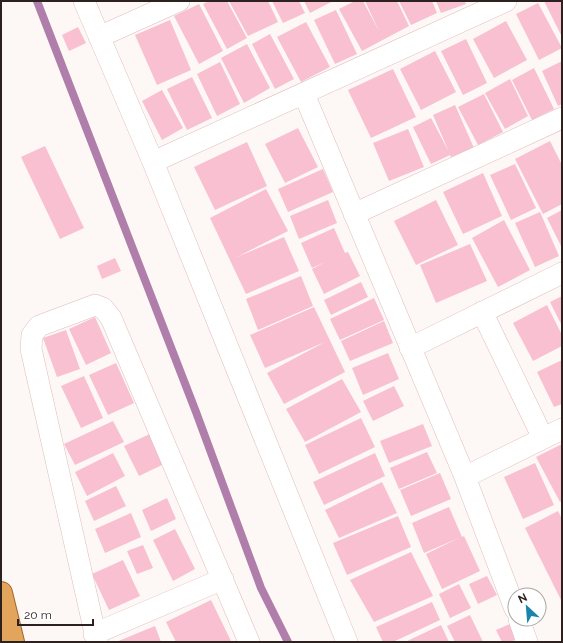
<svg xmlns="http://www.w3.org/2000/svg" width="563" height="643" viewBox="0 0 563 643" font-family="Raleway,sans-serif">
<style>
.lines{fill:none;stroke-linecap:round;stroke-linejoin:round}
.stream{stroke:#af7eaa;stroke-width:8}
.building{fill:#f8c0d0}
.minor-casing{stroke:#ddbfb9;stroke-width:22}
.trunk-casing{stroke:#9e672b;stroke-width:24}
.minor{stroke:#fff;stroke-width:21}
.trunk{stroke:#e3a45b;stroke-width:22}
</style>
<rect width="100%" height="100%" fill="#fdf7f6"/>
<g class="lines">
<path class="stream" d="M37,1L196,412L261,588L288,642"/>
</g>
<path class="building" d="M209,1H227L247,38L227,49L203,4Z
M229,1H268L278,22L248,36Z
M272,1H299L305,13L283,23Z
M304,1H333L310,13Z
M355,1H363L379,31L365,1H397L409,26L362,51L339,9Z
M399,1H432L437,13L411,25Z
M436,1H465L466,4L441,13Z
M544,1H562V37Z
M538,3L562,48L539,60L516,14Z
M199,4L223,51L199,64L174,16Z
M336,10L357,54L335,64L314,20Z
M170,20L191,70L157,85L135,35Z
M506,21L527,60L494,78L473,39Z
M306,22L330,67L301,82L277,37Z
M78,27L86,43L69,51L62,35Z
M270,34L294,79L275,89L252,44Z
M466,39L487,83L463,95L441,51Z
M247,44L270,88L244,103L221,58Z
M435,51L456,92L421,110L400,69Z
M562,61V104L558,106L542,71Z
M220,62L240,104L217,116L197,74Z
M534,68L554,109L532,120L512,80Z
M393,69L416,117L371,138L348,90Z
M192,77L212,118L187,130L167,89Z
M510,79L528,116L505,129L485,93Z
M162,90L183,128L162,140L142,101Z
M484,94L503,132L478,145L458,107Z
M455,105L474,148L451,157L450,155L431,164L413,127L431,118L449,152L433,115Z
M298,128L318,167L285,183L265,144Z
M408,129L424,167L389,181L373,143Z
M550,141L562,165V204L543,214L515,159Z
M247,142L267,186L215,210L194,167Z
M45,146L84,228L60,239L21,157Z
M515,164L536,208L511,220L490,175Z
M323,169L333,192L288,212L278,189Z
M483,173L502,216L463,234L443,192Z
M266,189L288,231L237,257L284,237L299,271L246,294L210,218Z
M328,200L337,223L299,239L290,216Z
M436,200L458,245L416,265L394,221Z
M562,210V248L547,218Z
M540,212L559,256L535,267L515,223Z
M504,220L530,270L498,287L472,238Z
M334,228L345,253L348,252L360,276L324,294L312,269L325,262L312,268L301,243Z
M470,244L487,281L436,303L420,265Z
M115,258L121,271L102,279L97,266Z
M301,276L313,306L258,330L246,299Z
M361,282L368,297L331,315L324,300Z
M562,296V326L550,302Z
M374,298L384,320L340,340L330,319Z
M547,305L562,335V346L533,361L513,323Z
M314,307L345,372L284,404L267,373L325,342L265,368L250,335Z
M95,317L111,353L86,365L69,329Z
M384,321L393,343L350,361L341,341Z
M66,330L80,369L57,377L43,338Z
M388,353L399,379L363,395L352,368Z
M562,360V404L554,407L537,372Z
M116,363L134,403L108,415L89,375Z
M84,376L103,418L81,428L61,386Z
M342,379L361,412L305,442L286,409Z
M394,386L404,406L373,421L363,401Z
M361,418L375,447L319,474L305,445Z
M113,421L124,442L75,465L64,444Z
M423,424L432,446L389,463L380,441Z
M150,434L164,464L139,476L124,446Z
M562,444V501L560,502L536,457Z
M427,452L437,473L399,489L390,468Z
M113,453L125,476L87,496L75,472Z
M375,453L385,476L324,505L313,482Z
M535,463L554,505L523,519L504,477Z
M440,473L451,499L411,516L400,490Z
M382,482L397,513L339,538L325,510Z
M116,486L126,506L94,521L85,501Z
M167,498L176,519L151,531L142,510Z
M449,507L462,537L464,536L480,571L442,589L426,554L459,538L424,553L412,523Z
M558,511L562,519V602L525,528Z
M131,513L141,537L105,553L95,529Z
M398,516L411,547L347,575L333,543Z
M175,529L195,569L173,581L153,540Z
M143,545L153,568L137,574L127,551Z
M411,552L433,596L374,622L350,580Z
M123,560L140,596L109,610L92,574Z
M487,576L497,595L478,604L469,584Z
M459,584L471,608L450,618L439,594Z
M211,600L231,641L176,642L166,622Z
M432,602L440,620L393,642H383L376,627Z
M470,615L483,642H455L447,626Z
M510,624L516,639L511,642H502L496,630Z
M441,625L449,642H405Z
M155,626L161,642H116Z"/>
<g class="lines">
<g class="minor-casing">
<path id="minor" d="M84,1L153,162L347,642
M99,37L179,1
M304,94L465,477L515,609
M153,162L506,1
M354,214L562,118
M482,312L543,438
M410,348L562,273
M465,477L562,429
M519,619L527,642
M94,634L223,579
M97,642L31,349L32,335L39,326L95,305L103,308L111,318L249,642"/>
</g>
<g class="trunk-casing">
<path id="trunk" d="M1,593L13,642"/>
</g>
<use href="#minor" class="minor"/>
<use href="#trunk" class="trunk"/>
</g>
<rect width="563" height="643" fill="none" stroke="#2c211f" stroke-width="4"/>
<g transform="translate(527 607) rotate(334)"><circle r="19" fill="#ffffff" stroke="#aba6a5"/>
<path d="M0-3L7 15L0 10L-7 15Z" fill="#1985ad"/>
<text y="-6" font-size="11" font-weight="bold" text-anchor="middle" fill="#2c211f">N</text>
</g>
<path d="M18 619v6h75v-6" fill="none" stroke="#2c211f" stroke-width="2"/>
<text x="24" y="619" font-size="12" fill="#2c211f" stroke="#ffffff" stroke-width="3" paint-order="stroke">20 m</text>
</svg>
